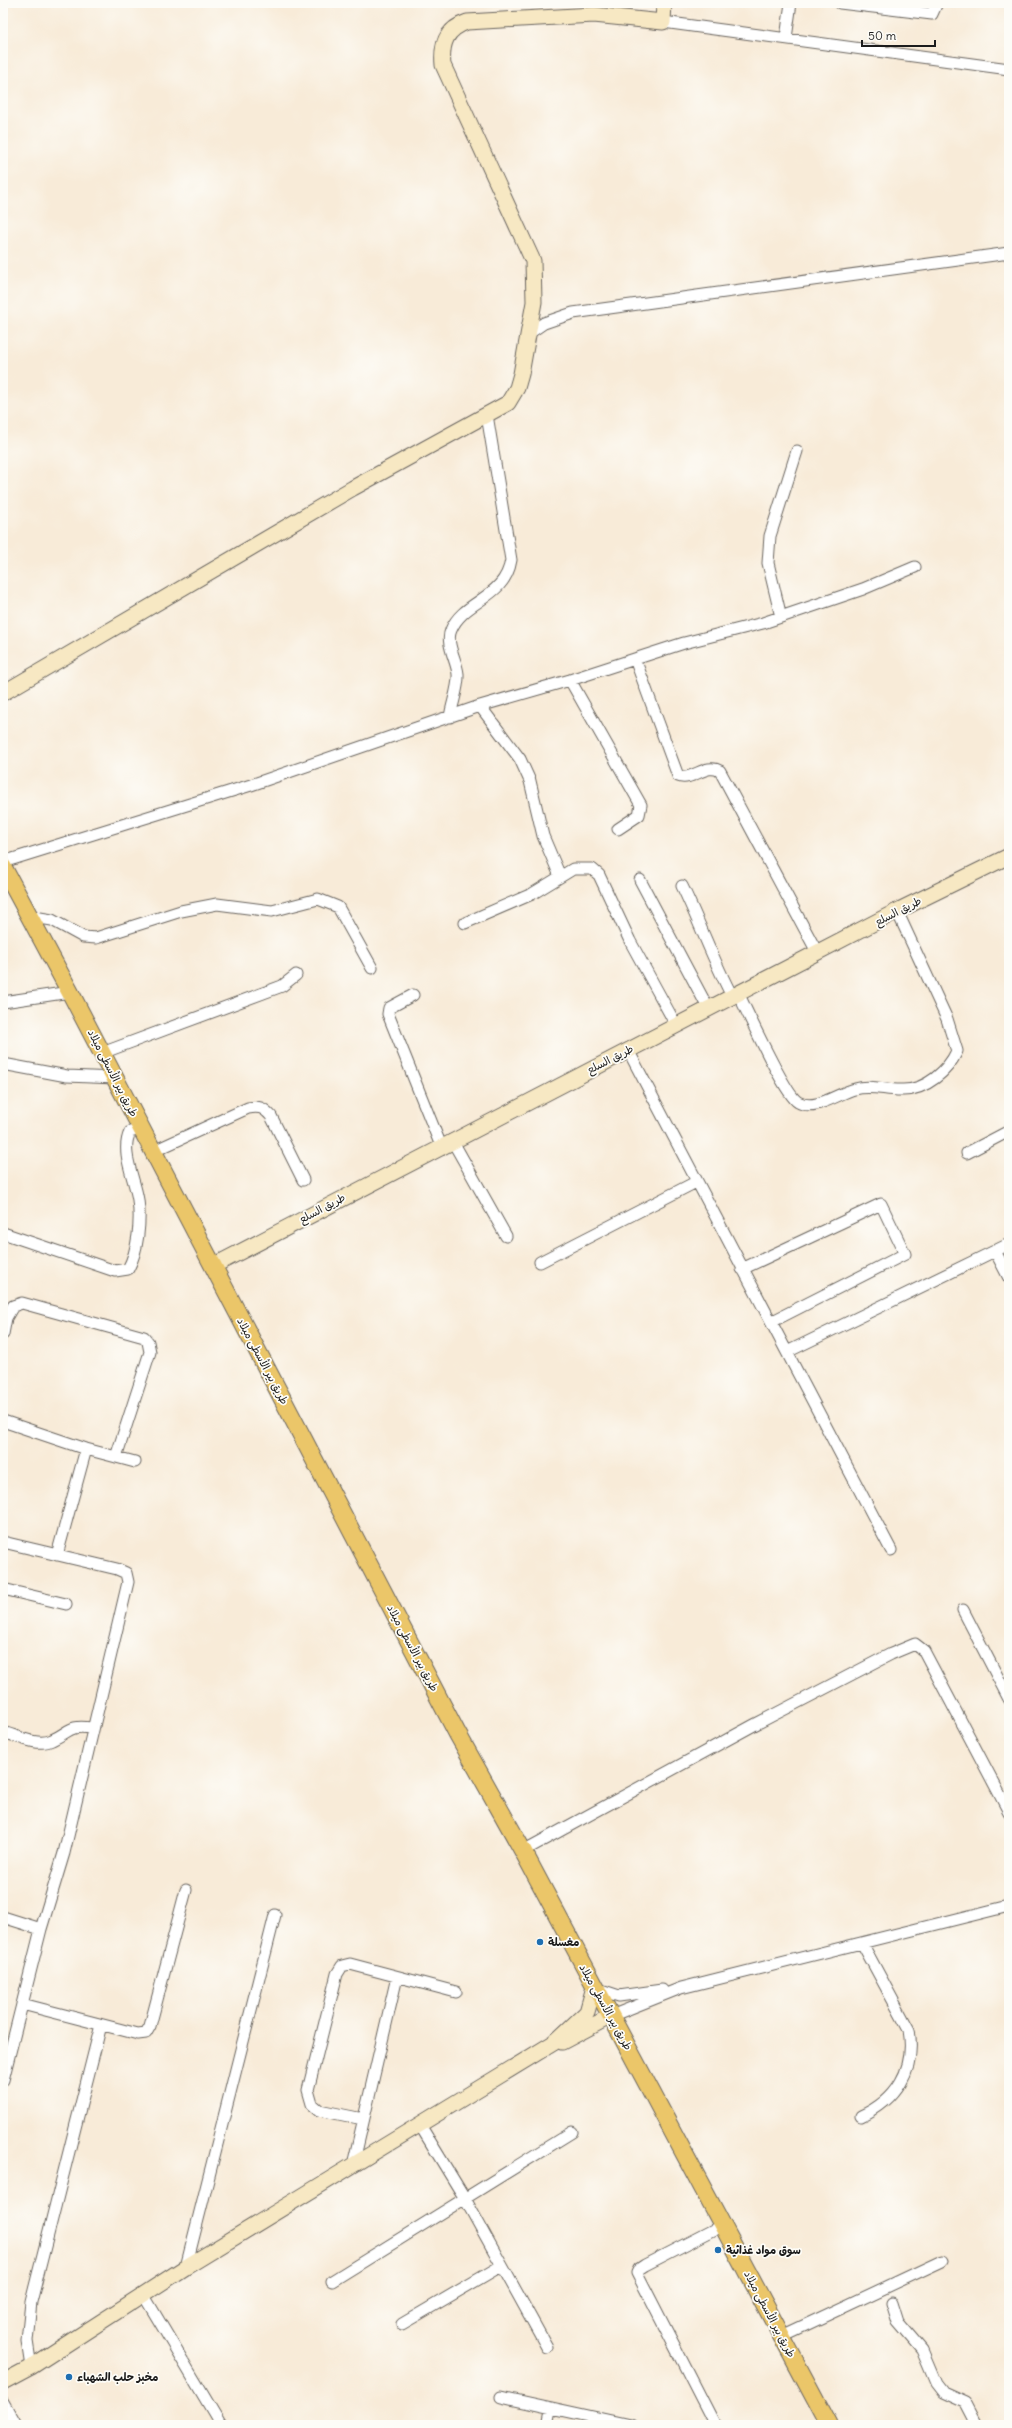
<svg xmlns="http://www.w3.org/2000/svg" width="1012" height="2428" viewBox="0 0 1012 2428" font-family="Delius,'Playpen Sans Arabic',sans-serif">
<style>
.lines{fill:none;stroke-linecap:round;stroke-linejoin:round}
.street-casing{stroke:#69645e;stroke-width:13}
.secondary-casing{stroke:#69645e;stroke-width:17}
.primary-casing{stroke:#69645e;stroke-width:19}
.street{stroke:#fff;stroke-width:11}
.secondary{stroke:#f7e8c3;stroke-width:15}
.primary{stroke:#ebc669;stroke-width:17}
.poi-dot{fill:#1f6fb2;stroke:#fdfcf7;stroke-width:1.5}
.labels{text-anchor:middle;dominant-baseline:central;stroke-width:3.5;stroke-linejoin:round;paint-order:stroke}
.street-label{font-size:11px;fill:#1c1c1c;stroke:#fdfcf7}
.poi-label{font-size:11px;font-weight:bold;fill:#1c1c1c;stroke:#fdfcf7;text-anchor:start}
</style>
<rect width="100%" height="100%" fill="#fdfcf7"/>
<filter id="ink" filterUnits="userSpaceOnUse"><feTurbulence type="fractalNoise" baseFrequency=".025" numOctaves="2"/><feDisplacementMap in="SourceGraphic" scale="8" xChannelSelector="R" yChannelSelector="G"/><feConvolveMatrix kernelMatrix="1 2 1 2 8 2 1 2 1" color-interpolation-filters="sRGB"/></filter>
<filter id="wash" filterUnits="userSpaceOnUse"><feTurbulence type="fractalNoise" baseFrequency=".012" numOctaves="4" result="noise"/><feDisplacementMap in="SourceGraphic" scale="16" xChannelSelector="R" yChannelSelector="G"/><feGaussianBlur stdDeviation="0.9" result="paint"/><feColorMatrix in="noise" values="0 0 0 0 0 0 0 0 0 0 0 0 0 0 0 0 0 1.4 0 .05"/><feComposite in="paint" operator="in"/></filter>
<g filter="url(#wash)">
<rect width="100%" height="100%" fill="#f8ebd8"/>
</g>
<g filter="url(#ink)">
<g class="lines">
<g class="street-casing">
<path id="street" d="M840,3L932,14L937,3
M663,22L1009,69
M786,38L791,3
M528,334L544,323L573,313L1009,253
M781,617L768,563L770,536L797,451
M635,659L678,776C692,782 706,762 720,771L817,952
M570,680L641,805L639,815L618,829
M480,706L520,759L530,781L543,836L560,876
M450,717C452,703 459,687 458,674C457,661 445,643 451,630C463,600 505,599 511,560L487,415
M3,862L251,785L480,706L570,680L684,643L763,623L863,589L915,567
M640,880L708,1008
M682,886C700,923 713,960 732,996
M28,916L52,920L83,937L96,938L181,911L217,904L272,911L318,899L338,907L372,968
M465,923L532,894L573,869H592L599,875L630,941L676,1025
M738,993C747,1011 785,1095 798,1102C815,1112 838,1093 855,1089C871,1084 887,1091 903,1090C926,1090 948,1071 957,1051L947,1019L897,911
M413,995L389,1008L388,1014L441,1146
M3,1002L70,992
M628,1050L891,1550
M102,1053L282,986L296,975
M3,1064L67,1076L115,1078
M452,1140L506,1236
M154,1151L248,1108C259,1106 263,1107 271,1116L303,1180
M967,1153L1009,1131
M3,1233L115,1271L128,1269C138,1251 141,1221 138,1200C135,1179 120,1152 130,1132L141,1129
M995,1251L1009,1278
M540,1262L696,1182
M742,1269L881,1204L905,1254L771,1322
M3,1334L6,1318L13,1306L22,1303L144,1337L148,1342L150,1352L116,1457
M787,1352L1009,1244
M3,1421L86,1449L135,1462
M3,1542L117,1569L126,1573L128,1582L64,1853L41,1929L3,2080
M57,1555L86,1449
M3,1589L66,1604
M963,1610L1009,1699
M3,1732C17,1736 38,1747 52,1740C72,1731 67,1725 92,1728
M523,1851L754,1725L891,1654L915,1644L924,1651L1009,1812
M3,1917L41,1929
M595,1988L619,1996L662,1990
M22,2004L138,2034L146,2033L150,2026L186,1890
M611,2016L681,1988L1009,1906
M861,2116C896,2100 916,2070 909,2030L862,1943
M363,2119L319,2110L312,2104L308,2090L337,1974L342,1966L350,1964L456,1992
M420,2125L464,2197L547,2347
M353,2165L397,1977
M186,2267L275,1915
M332,2281L572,2132
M143,2294L221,2425
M892,2303L898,2322L922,2350L936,2383L943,2392L965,2402L977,2425
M402,2324L501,2266
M782,2336L942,2261
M31,2367L27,2341L31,2302L101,2025
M501,2397L630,2425
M3,2402L16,2425
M548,2425L551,2410
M715,2425L637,2273L639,2269L645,2265L723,2225"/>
</g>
<g class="secondary-casing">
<path id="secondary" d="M3,693L353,488L508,403L517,388L521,374L534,302L533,261L443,65C441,44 446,29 467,22L594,15L663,22L664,3
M213,1266L897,911L1009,856
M562,2042L611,2016
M3,2382L31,2367L186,2267L555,2042L587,2012L594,1987"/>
</g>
<g class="primary-casing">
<path id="primary" d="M3,867L70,992L457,1733L523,1851L829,2425"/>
</g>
<use href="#street" class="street"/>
<use href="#secondary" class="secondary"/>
<use href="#primary" class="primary"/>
</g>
</g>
<g class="poi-dot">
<circle cx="540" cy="1942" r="4"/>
<circle cx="718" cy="2250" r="4"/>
<circle cx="69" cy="2377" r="4"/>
</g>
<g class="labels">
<g class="street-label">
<text transform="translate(898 911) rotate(-27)">طريق السلع</text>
<text transform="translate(610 1059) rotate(-27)">طريق السلع</text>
<text transform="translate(113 1073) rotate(63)">طريق بير الأسطى ميلاد</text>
<text transform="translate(322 1208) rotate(-28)">طريق السلع</text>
<text transform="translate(263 1361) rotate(62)">طريق بير الأسطى ميلاد</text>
<text transform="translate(413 1648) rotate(62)">طريق بير الأسطى ميلاد</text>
<text transform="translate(606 2007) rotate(61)">طريق بير الأسطى ميلاد</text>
<text transform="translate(770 2314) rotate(62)">طريق بير الأسطى ميلاد</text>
</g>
<g class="poi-label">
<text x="548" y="1942">مغسلة</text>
<text x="726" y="2250">سوق مواد غذائية</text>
<text x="77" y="2377">مخبز حلب الشهباء</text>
</g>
</g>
<rect width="1012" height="2428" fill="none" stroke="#fdfcf7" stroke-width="16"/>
<path d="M862 40v6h73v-6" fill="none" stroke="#1c1c1c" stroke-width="2"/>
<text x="868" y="40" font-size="12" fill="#1c1c1c" stroke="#fdfcf7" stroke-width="3" paint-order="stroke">50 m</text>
</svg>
